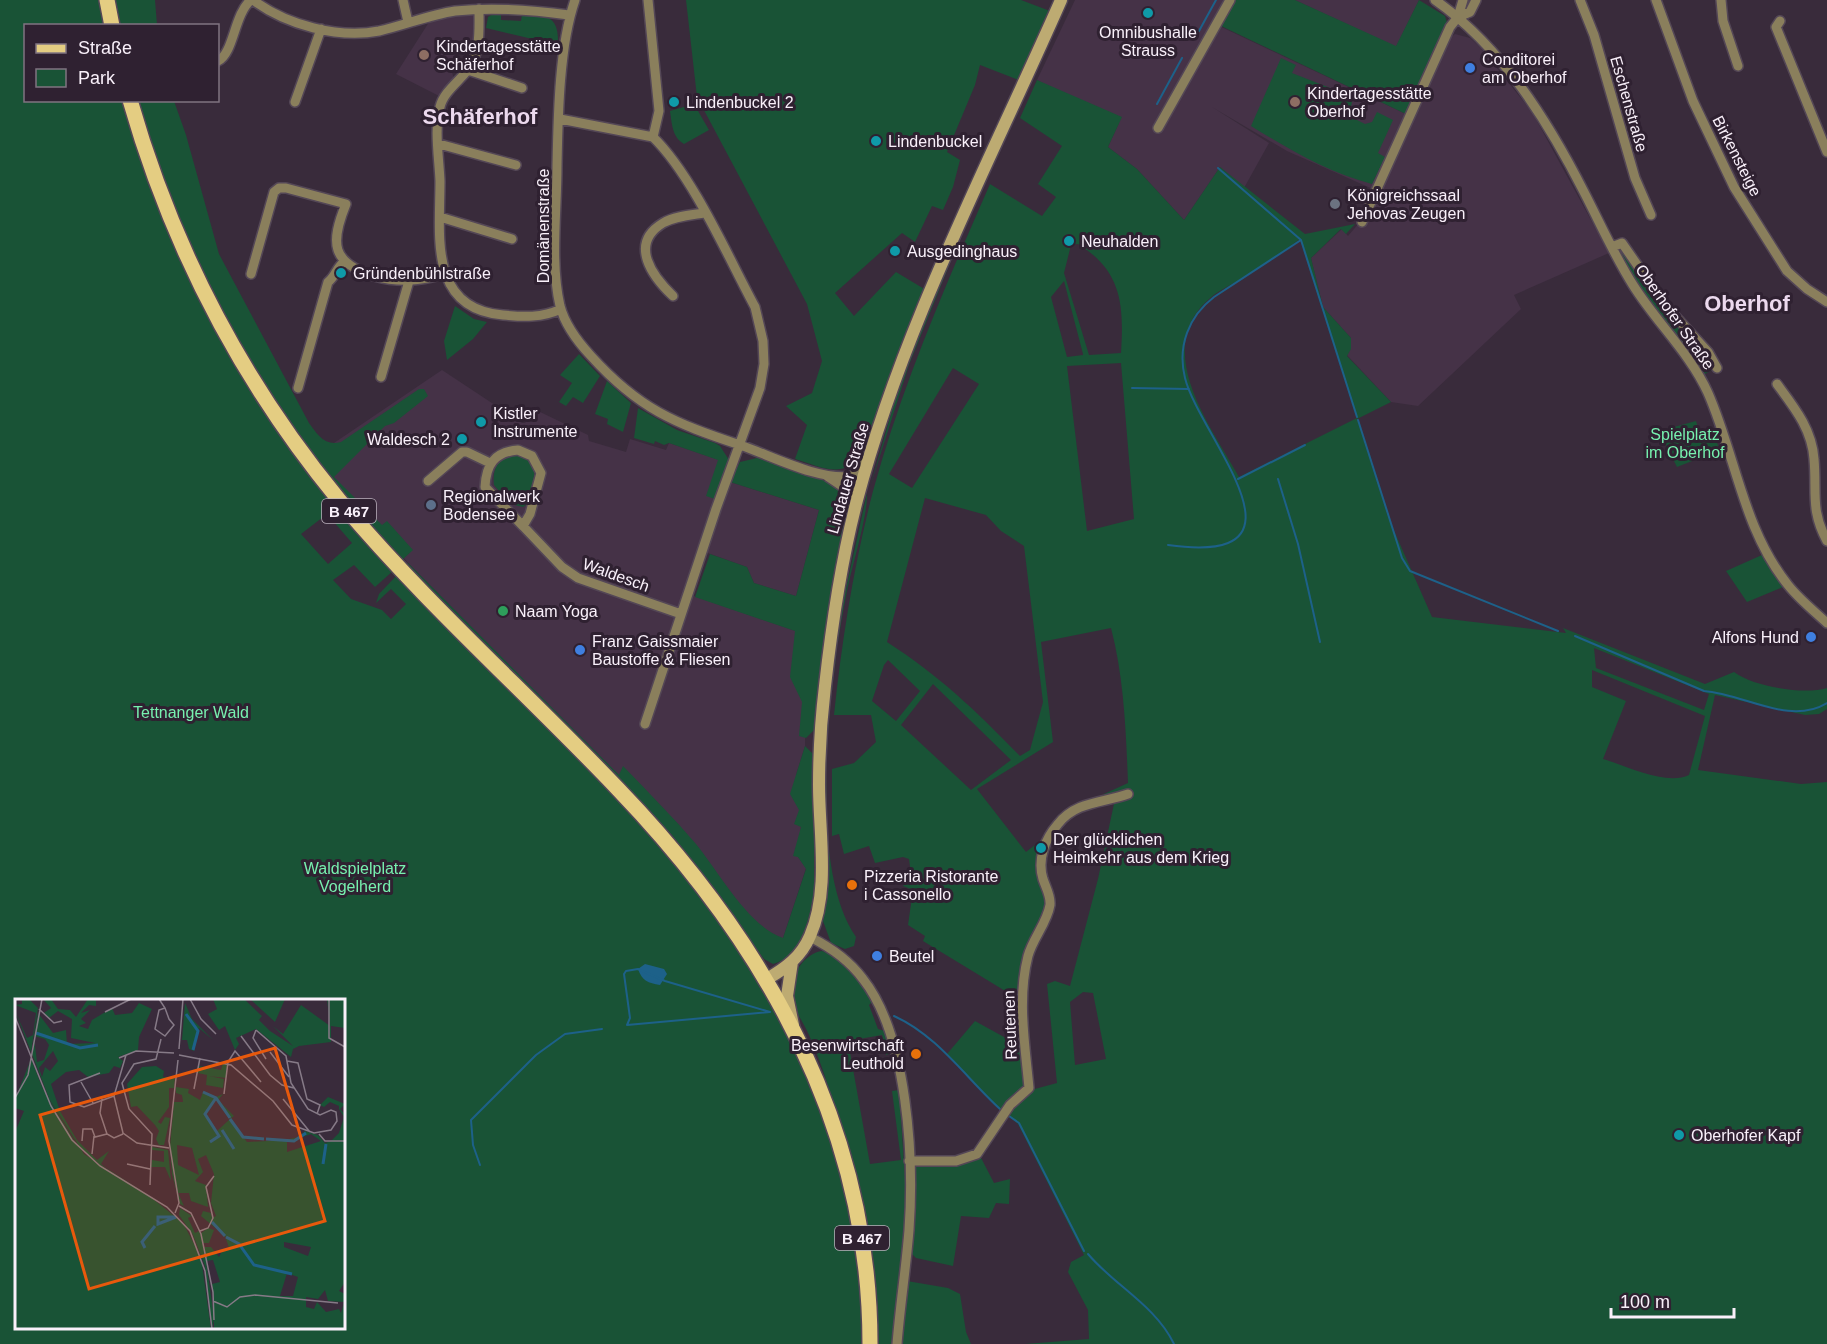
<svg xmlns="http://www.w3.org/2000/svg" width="1827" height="1344" viewBox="0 0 1827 1344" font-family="Arial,sans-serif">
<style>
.built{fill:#453247}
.green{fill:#195336;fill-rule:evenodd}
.water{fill:#1d6189}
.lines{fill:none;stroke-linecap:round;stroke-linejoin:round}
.stream{stroke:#1d6189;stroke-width:2}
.street-casing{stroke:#544756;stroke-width:12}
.secondary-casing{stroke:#544756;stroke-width:15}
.primary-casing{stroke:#544756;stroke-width:18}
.street{stroke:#8a7f5c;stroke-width:9}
.secondary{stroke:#bdab72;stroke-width:12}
.primary{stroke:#e4cd82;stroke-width:15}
.culture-dot{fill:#0f9aa8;stroke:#2f2131;stroke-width:2}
.education-dot{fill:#8d6e63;stroke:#2f2131;stroke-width:2}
.shop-dot{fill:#3f7fe0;stroke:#2f2131;stroke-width:2}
.worship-dot{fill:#6b7280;stroke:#2f2131;stroke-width:2}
.service-dot{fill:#5c6f8a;stroke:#2f2131;stroke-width:2}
.leisure-dot{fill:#2e9e5b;stroke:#2f2131;stroke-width:2}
.food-dot{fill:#e8710a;stroke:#2f2131;stroke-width:2}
.labels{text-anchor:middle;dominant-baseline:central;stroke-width:6;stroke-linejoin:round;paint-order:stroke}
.shield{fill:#2f2131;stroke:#bcb2be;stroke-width:1.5}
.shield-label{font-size:15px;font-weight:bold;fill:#f9f0fa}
.poi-label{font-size:16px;fill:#f9f0fa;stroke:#2f2131;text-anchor:start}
.street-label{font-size:16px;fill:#f9f0fa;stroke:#2f2131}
.park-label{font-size:16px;fill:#77f1af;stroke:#2f2131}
.district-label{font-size:22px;font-weight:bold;fill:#ecd9ee;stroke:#2f2131}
.inset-river{fill:none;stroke:#1d6189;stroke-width:3}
.inset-road{fill:none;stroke:#867a87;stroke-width:1.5}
.view{fill:#e8590c;fill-opacity:0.15;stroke:#e8590c;stroke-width:3}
.inset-edge{fill:none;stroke:#f9f0fa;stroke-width:3}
</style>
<rect width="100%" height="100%" fill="#392b3b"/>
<path class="built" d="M1075,0H1228L1215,24L1408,115L1375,190L1287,151L1212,107L1269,143L1244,188L1220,167L1184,220L1137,169L1108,147L1119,123L1037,80Z
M1295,0H1419L1396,47Z
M478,12V43H465L451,69L454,79L441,97L396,74L431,19Z
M1455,34L1470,38L1480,47L1532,112L1609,253L1514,295L1521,309L1418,406L1391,402L1347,355L1351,338L1323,307L1311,258L1342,229L1348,236L1360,222L1448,40Z
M442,370L522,423H525L536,410L588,435L589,441L626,452L630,439L666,450L669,443L728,463L730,482L819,510L796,596L754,583L747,567L702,551L688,594L816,638L805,720V746L796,775L801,826L798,857L806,868L781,944L764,938L619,776L408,563L333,480L334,443Z"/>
<path class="green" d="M0,0H99L105,25L26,26V100L125,101C150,180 176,255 216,329L394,570L375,587L354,565L333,580L351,599L382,610L391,619L406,604L391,589L376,603L379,594L398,574L635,813L719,921L760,982L806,1069L832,1136L857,1243L865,1344H0ZM327,514L352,543L328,564L301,534ZM16,1000H344V1328H16Z
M113,0H155L157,25H118Z
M686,0H1021L1050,11L1021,81L980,65L975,85L947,152L960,160L953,187L943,210L932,206L915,242L902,233L835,293L854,316L896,272L926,290L864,447C847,482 824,468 795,459L807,425L786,406L812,393L822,361L807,304L697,97Z
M1233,0H1295L1396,46L1419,0L1445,16L1448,26L1408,115L1219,25Z
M493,14L501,15V20L521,21L522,14C547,15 559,15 558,45L486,28L488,17Z
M1281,58L1296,65L1292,73L1353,97L1349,116L1365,124L1372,122L1377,112L1393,120L1378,153L1385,157L1372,184C1329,173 1288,149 1251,126Z
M1037,80L1122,117L1108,147L1137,169L1184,220L1220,167L1305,234L1355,224L1346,234L1341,229L1311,258L1323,307L1351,338V349L1347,356L1391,402L1357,419L1388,517L1432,617L1566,633L1563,628L1705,684L1734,672C1754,687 1804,695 1827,688V709L1819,714L1805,715L1715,695L1698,770L1801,784L1827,782V1344H1025L1089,1339L1088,1310L1068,1272L1071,1262L1084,1255L1018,1124L1005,1113L1031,1090L1057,1083L1047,984L1055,981L1070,986L1098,879L1115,799L1101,798L1104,794L1128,783C1126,731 1124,678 1111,628L1041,642L1053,742L977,789L1026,852L1040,841L1045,843L1042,852L1049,901L1035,936L1020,1000L923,941L925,936L908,925L913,890L903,886L911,874L909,859L903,857L875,863L869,846L844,854L839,834L832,836V769L854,763L876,742L871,715H834C842,639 854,564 873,491C902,385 946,284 990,184L1042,216L1056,197L1038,184L1062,146L1020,118ZM1300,239L1357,418L1239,477C1209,423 1148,345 1215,294C1222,289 1231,285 1239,280C1259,267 1280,254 1300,239ZM1078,244C1122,271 1124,305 1121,353L1089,355L1064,273L1071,245ZM1064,281L1083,354V355L1067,357L1051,297ZM1121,363L1134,519L1087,531L1067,366ZM953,368L979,384L912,488L889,474ZM925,498L986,515L1001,531L1024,546L1043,702L1030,750L1020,756C975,710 941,677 887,642ZM1594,648L1709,694L1704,710L1596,668ZM888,660L920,691L896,721L872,701L884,665ZM1592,670L1705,716L1689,775C1666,786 1627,766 1603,759L1626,701L1592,687ZM933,684L1011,760L971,790L901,725ZM1083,992L1093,993L1106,1059L1075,1065L1070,1002Z
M137,101H174L186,135L219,254L309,423C317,434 325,447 341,442L419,389H424L428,396L394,423L385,426L334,477L382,525L387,521L413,550L401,561C376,532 347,503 324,472C243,365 172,230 137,101Z
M694,104L709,130L684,144C672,137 672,124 670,111Z
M963,231L909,365L870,487L893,407L916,341Z
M1623,251L1715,368L1705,374L1638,285L1620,252Z
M455,306L474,319L487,322L473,339L447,360L444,341Z
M579,354L600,376L583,403L573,397L566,406L559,402L572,383L560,375Z
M607,381L631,403L623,432L607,424L608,419L595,414Z
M638,408L677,430L715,443L720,446L729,460L715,499L706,496L718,460L669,443L664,445L655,441L654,444L634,438Z
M1696,421L1702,440L1715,438L1720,450L1677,467L1659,431Z
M515,455L528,459L535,468L531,501L523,507L510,504L494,485C492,469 498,457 515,455Z
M757,458C780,462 837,479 848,501L833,579L815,729L806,738L799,736L802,702L790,677L795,631L695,597L710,554L747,567L754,583L796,596L819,510L730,482L740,462Z
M867,493C868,516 851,569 846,596C830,678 806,866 856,937L854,946L845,949L831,943L823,921L827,892L826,742L842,607Z
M1762,555L1783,587L1747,602L1726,571Z
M408,563L619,775L623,766C648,792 673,817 696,844C719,872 748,926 783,938L806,869L798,857L793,856L801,827L794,824L799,810L790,794L805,746L814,755V892C810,916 802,957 773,964L764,959L672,835L407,566Z
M822,951C846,960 862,979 873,1001L869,1005L878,1029L888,1032L893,1052L886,1055L882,1035L848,1041L870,1164L901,1160L892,1091L899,1090L907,1208L893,1344H876L833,1105C827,1080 819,1058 809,1035C804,1023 793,1009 791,997C788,978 804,953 822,951Z
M975,1021L1024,1048L1026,1084L1001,1111L947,1054Z
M978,1152L994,1183L1010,1179L1009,1204L996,1203L989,1218L961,1216L953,1266L916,1258L911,1253L913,1168L917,1162L955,1163Z
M907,1281L948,1288L960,1294L966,1332L971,1344H900Z"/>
<path class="water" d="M645,964L664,969L667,974L660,985C648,983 642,981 638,969Z"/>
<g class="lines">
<path class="stream" d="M1199,31L1216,0
M1157,104L1182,58
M1218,168L1301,240L1357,417
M1132,388L1189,389
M1358,420L1402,558L1410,571L1558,631
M1238,479L1305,445
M1278,479L1298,544L1320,642
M1168,545C1324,567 1199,436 1185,378C1177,346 1189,316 1214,297L1301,240
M1575,636L1704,691C1745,694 1789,726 1827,703
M638,969L665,981L770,1012L627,1025L630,1018L624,974L626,971Z
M894,1016C937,1035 966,1078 1000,1109
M1009,1116L1019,1123L1084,1251
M480,1165L473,1145L471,1120L536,1055L565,1034L602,1029
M1088,1254C1115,1286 1155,1305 1174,1344"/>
<g class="street-casing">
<path id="street" d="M253,0C286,25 339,39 379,31C405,25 429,15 455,11C493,7 532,10 569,15
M403,0L408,22
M575,0C559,46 558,117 557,166C557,212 550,262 560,306C565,325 578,342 591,356C639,409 674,423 740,445C772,456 819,481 852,476L866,461
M1435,0C1501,46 1548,121 1584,192C1600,223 1614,255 1633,285C1656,322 1690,353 1708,393C1736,457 1743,529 1788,585C1799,599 1814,611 1827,623
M1580,0L1594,35L1635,178L1651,215
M1656,0L1693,101L1734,187L1787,271L1807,289L1827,302
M1721,0L1723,21L1738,66
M479,9C479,31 481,53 467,71C458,82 443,93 440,107C434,129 439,158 440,181C440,235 428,309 503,315C523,317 542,318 561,309
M1458,17L1470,12L1476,0
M1458,17L1463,0
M1780,21L1776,27L1827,152
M218,61C234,53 234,14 251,0
M468,70L522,88
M295,102L321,29
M560,119L653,137
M1158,128L1230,0
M439,144L516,165
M440,217L512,239
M1362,222L1450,27L1458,17
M1612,247L1622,243L1665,305L1708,352L1717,368
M251,274L274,192L279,188H286L346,204C330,243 331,263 374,276C399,283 420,281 444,274
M673,296C653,277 628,244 663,223C675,216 691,215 704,213
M381,377L409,281
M1777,384C1794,407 1812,429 1814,459C1817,492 1810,510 1827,541
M298,388L328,282C336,276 336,268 344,262
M518,450L532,456L541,473L530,514L523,526L485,487C486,465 494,452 518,450Z
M827,476L858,497
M428,481L462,452H467L490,463
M523,526L562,567L578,578L681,614
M645,724L716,509L760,388L764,364L763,341L755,307C728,257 693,176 653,137L659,111L648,0
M810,937C830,947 849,960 863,979C908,1036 914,1160 909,1230C906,1268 900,1306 897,1344
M909,1161H956L977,1154L1010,1105L1029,1088C1025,1044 1017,999 1028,956C1033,938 1047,923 1050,905C1051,896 1046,888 1043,879C1037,859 1045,839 1058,824C1076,801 1103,803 1128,794"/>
</g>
<g class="secondary-casing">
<path id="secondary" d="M792,962L787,996L793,1025
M767,979C786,968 801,957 810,936C830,891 819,833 819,785C819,752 821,719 825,686C832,623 841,561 857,500C903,326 989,164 1061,0"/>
</g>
<g class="primary-casing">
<path id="primary" d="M107,0L112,26
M130,100C172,247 242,382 339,500C425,603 526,692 618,789C765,942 870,1127 870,1344"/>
</g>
<use href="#street" class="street"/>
<use href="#secondary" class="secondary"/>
<use href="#primary" class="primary"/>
</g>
<g class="culture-dot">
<circle cx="1148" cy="13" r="6"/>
<circle cx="674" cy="102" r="6"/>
<circle cx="876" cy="141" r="6"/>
<circle cx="1069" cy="241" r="6"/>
<circle cx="895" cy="251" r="6"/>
<circle cx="341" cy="273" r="6"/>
<circle cx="481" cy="422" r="6"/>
<circle cx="462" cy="439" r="6"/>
<circle cx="1041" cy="848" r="6"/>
<circle cx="1679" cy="1135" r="6"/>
</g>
<g class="education-dot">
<circle cx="424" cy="55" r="6"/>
<circle cx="1295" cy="102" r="6"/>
</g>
<g class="shop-dot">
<circle cx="1470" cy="68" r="6"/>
<circle cx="1811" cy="637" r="6"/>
<circle cx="580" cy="650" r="6"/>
<circle cx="877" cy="956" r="6"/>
</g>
<circle class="worship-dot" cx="1335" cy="204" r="6"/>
<circle class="service-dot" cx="431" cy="505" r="6"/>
<circle class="leisure-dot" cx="503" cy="611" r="6"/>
<g class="food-dot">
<circle cx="852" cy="885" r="6"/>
<circle cx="916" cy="1054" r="6"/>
</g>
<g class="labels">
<g class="shield">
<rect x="322" y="499" width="54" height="24" rx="4.5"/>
<rect x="835" y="1226" width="54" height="24" rx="4.5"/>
</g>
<g class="shield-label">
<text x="349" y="511">B 467</text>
<text x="862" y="1238">B 467</text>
</g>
<g class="poi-label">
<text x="1148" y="32" text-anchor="middle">Omnibushalle<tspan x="1148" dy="18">Strauss</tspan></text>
<text x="436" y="46">Kindertagesstätte<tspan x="436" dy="18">Schäferhof</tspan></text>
<text x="1482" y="59">Conditorei<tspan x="1482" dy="18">am Oberhof</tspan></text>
<text x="1307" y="93">Kindertagesstätte<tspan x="1307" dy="18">Oberhof</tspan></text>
<text x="686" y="102">Lindenbuckel 2</text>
<text x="888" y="141">Lindenbuckel</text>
<text x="1347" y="195">Königreichssaal<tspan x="1347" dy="18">Jehovas Zeugen</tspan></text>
<text x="1081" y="241">Neuhalden</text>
<text x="907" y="251">Ausgedinghaus</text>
<text x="353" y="273">Gründenbühlstraße</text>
<text x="493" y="413">Kistler<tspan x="493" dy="18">Instrumente</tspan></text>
<text x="450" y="439" text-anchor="end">Waldesch 2</text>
<text x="443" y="496">Regionalwerk<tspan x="443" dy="18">Bodensee</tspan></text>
<text x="515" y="611">Naam Yoga</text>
<text x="1799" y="637" text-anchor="end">Alfons Hund</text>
<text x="592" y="641">Franz Gaissmaier<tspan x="592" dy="18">Baustoffe &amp; Fliesen</tspan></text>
<text x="1053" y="839">Der glücklichen<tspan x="1053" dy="18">Heimkehr aus dem Krieg</tspan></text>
<text x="864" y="876">Pizzeria Ristorante<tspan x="864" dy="18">i Cassonello</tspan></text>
<text x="889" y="956">Beutel</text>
<text x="904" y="1045" text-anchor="end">Besenwirtschaft<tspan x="904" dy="18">Leuthold</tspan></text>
<text x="1691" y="1135">Oberhofer Kapf</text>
</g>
<g class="street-label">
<text transform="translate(1629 104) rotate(74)">Eschenstraße</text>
<text transform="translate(1737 156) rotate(63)">Birkensteige</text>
<text transform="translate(543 226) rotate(-90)">Domänenstraße</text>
<text transform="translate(1675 317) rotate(55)">Oberhofer Straße</text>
<text transform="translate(848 478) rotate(-74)">Lindauer Straße</text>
<text transform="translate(616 575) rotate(20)">Waldesch</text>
<text transform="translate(1010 1025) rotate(-92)">Reutenen</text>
</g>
<g class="park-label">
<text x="1685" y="434">Spielplatz<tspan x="1685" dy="18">im Oberhof</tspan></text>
<text x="191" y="712">Tettnanger Wald</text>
<text x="355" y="868">Waldspielplatz<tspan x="355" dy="18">Vogelherd</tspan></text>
</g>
<g class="district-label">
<text x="480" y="116">Schäferhof</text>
<text x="1747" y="303">Oberhof</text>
</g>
</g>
<g transform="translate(15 999)">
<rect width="330" height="330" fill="#392b3b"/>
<path d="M7,0H14L23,9L16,53L0,12L12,39L18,36L21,14L0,6L7,5ZM28,0H36L43,10L55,11L61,18L73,0H81V7L74,6L66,14L75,11L66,20L71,24L64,27L73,30L77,21L97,9L100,16L117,14L124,4L137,10L124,38L123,51L103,58L108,62L105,69L99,67L94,74L73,78L64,71L51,73L36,85L45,112L62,141L82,161L94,152L86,165L97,174L75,158L60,143L35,102L17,55L19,39L22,63L29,61L34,46L30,40L19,37L23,14L38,34L51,31L52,45L80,44L56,39L57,20L43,12L34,19L29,14L36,9ZM38,52L43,62L35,72L30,68L27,78L24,69ZM198,0H229L247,17L244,21L255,32L278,47L258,27L268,35L286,6L315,27L312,0H329L330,29L316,27V43L284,47L278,50L276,58L241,30L221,39L224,45L220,51L210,27L204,31L193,15L202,10ZM235,0H270L260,23ZM170,4L177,20L198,41L184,29L179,52L174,50L172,41H167ZM16,60L28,90L69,155L133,196L168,224L186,258L196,330H0V133L9,112L0,109V100ZM208,64L212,65L211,79L194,77L209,80L208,89L191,86L192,76L183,74L184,67L206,71ZM141,67L149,72L148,78L160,79L159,89H154V108L143,123L146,125L150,118L155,119L149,146H144L141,140L144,132L140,126L122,107L116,108L112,85L127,68ZM161,88L174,90L173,94L185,101L188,93L201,98L208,95L203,101L219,117L215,120L232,143L270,141L284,138L290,132L303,136L310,144L316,142L324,134L329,118L324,110V107L315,103L309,108L305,106L313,98L330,105L325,110L330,115V283L324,292L330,295V330H199V320L197,330L190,267L178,236L164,216L165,209L177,217L173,219L180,234L184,232L181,224L185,235L193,229L199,231L194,244H188L186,238L191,261L189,248H196L204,258L207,252L214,249L210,237L186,217L188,212L196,214L197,219L201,217L196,204L199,175L191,156L183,160L188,173L180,182L191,186L193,208L176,202L174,194H163L169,207L165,205L157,175L155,148L159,103H168L167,96L161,94ZM201,99L215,120L202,132L190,115ZM296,135L306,142L272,153V143ZM162,146L177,149L184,176L163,166ZM269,243L296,248L293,257L269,248ZM198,261L205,283L197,285L199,301V318L191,262ZM272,274L283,278L278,297H265ZM310,291L313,302L329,303L326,314L324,310L311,313L302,303L299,310L291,308V298L303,300ZM137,148L153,151L156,182L150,168H136L137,161L149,163V152L137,151Z" fill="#195336" fill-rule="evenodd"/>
<path class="inset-river" d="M171,15L183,32L178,51M21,34L65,49L83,46M188,93L201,99L215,119M215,120L228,138L249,140M207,131L219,150M251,140L279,142L291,134M195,143L204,137L190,115L201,99M308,165L311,145M143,218H161L143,225ZM197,223L210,237M211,238L224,245L239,266L277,275M130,249L127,243L140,227"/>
<path class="inset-road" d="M144,0L150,9L154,20L159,26L150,37L140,30L144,11L150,9M175,0L186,20L201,35M314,0V39L330,48M24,10L39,24L47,22M90,13L116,0M0,18L36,107L57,141L85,167L152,208L175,232L190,272L197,330M241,31L238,39L251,60M226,37L255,76L267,86L279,89M164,50L168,0M255,53L274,78M111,56L99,97L108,134L122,144L154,149M164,56L216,66L258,102L277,126L299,134L316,131L322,122L321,113L316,111L305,116L293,110L276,84L271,57L241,31M104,59L121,52L159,54M272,62L283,64L292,100L305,106L302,115M85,74L54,86L55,103L69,108L99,97M66,83L78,104M179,90L185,59M209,95L213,63L220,52L246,83M0,99L13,76L27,0M87,100L85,114L92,135L99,139L108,135M268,100L295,133M304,135L310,142H330M67,142L68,130H77L80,138L92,135M77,155L79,137M112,165L135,170M135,186L137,135L114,110L107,84L119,65L141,60L146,40M164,207L176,214L186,235L198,293L199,321M160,214L164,204L154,142L163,61M185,232L193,229L198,219L191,188L199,177M198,302L212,308L225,298L240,296L323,304"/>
<path class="view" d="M260,49L310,222L74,290L25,116Z"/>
<rect width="330" height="330" class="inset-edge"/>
</g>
<rect x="24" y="24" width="195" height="78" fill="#2f2131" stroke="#807481" stroke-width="1.5"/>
<rect x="36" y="44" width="30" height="9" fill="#e4cd82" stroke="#807481" stroke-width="1.5"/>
<text x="78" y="54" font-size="18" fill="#f9f0fa">Straße</text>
<rect x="36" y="69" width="30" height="18" fill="#195336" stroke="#807481" stroke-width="1.5"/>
<text x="78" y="84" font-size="18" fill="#f9f0fa">Park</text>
<path d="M1611 1308v9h123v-9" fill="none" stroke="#f9f0fa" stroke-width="3"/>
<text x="1620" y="1308" font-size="18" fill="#f9f0fa" stroke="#2f2131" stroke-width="4.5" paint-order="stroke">100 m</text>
</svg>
